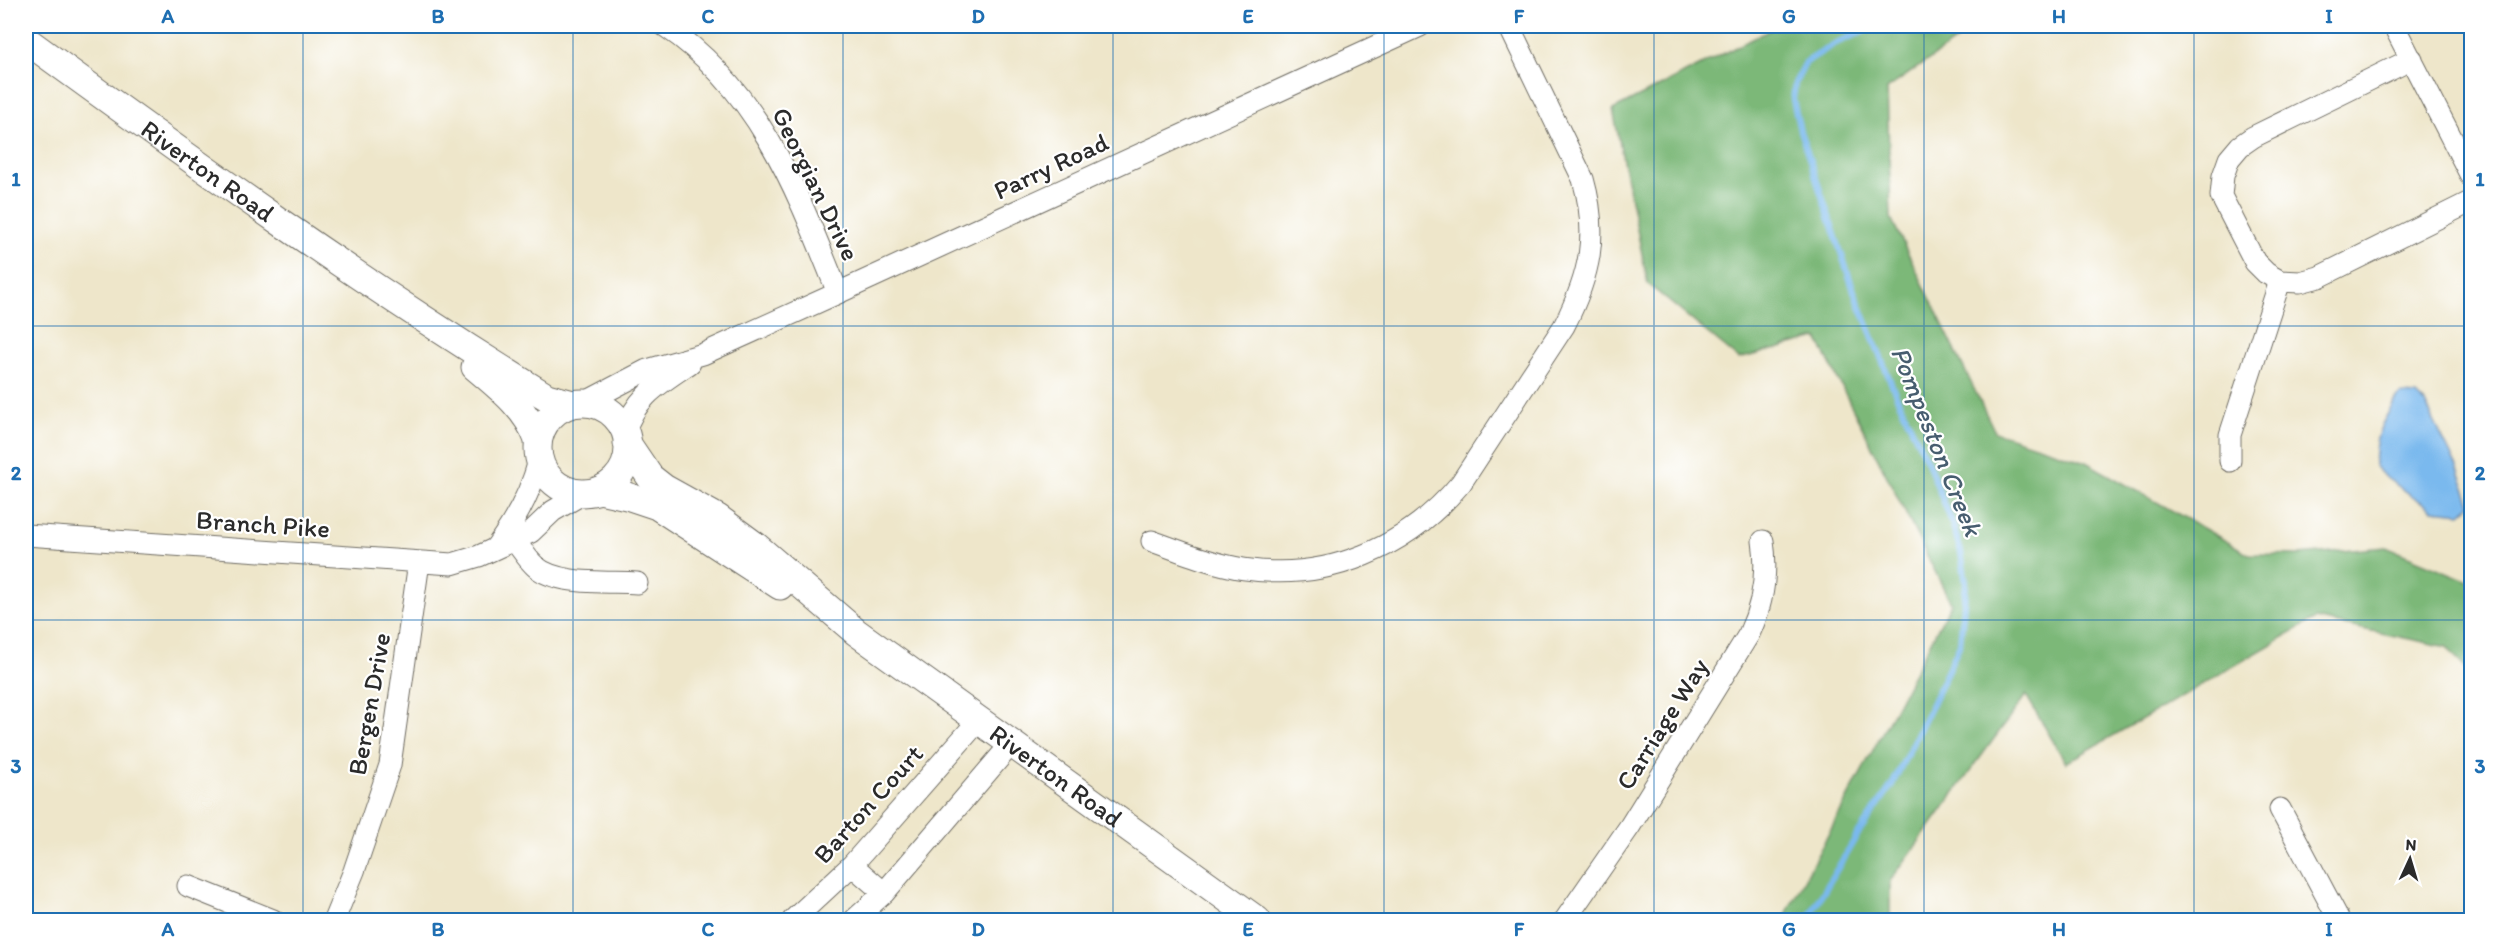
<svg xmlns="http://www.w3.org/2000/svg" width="2497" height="946" viewBox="0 0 2497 946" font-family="Itim,sans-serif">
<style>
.forest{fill:#7bb878;stroke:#537252;stroke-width:1.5}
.water{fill:#7ab9ee;stroke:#52728c;stroke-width:1.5}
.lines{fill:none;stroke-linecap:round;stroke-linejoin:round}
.stream{stroke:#7ab9ee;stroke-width:6}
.minor-casing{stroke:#6f6c63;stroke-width:23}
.major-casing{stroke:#6f6c63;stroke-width:29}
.minor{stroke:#fff;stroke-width:21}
.major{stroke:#fff;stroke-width:27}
.grid{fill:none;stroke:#1f6fb2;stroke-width:1.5;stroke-opacity:0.55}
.labels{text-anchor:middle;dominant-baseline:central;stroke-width:4.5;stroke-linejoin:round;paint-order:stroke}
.street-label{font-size:26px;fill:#2b2b2b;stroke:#fff}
.water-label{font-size:27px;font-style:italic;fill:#475d6f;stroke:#fff}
.neatline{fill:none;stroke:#1f6fb2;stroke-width:2}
.grid-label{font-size:20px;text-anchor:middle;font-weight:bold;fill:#1f6fb2}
</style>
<rect width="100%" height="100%" fill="#fff"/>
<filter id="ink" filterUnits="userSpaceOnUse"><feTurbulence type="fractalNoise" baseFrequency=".0167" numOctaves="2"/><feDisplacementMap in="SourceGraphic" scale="12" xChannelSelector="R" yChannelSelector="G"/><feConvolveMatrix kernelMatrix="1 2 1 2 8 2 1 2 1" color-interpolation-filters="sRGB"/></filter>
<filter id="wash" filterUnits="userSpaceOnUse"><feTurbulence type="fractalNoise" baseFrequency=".008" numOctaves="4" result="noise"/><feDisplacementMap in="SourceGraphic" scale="24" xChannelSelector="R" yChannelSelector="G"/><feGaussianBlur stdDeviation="1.35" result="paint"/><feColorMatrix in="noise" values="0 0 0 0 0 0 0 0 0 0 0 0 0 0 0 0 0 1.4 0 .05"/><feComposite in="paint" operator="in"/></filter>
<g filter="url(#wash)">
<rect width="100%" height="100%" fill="#eee6ca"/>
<path class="forest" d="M1777,26H1977L1887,89L1891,218L1995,432L2084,461L2249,554L2299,555L2386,547L2471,582V675L2447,647L2315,619L2066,763L2026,695L1890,881V920H1783L1951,603L1817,338L1739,359L1648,284L1613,110Z"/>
<path class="water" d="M2400,394L2417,395L2425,403L2459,471L2471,504L2461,513L2433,510L2385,477L2375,467C2372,437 2384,418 2400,394Z"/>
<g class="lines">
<path class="stream" d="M1807,920L1856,837L1892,785L1929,710L1960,644L1966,582L1961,552L1951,520L1928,463L1896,395L1854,291L1800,131L1793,100L1795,83L1806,62L1836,43L1862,32L1869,26"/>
</g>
</g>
<g filter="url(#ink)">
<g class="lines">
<g class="minor-casing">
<path id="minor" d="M665,26C760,90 797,191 838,293
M2394,26L2472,178
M2412,59L2253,137L2240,146L2229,159L2223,176L2221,196L2255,262L2266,273L2280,281L2300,282L2319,277L2472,201
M584,403L647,370L703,354L838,293L1420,26
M625,431C637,395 660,384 690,363
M2230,461V435L2280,281
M26,535L452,564L479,556L531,532L553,511L584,493
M514,540C521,548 527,559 535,566C557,586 608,581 637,583
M1152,541C1182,552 1213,564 1244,569C1328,582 1407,548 1461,483L1564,326C1590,275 1599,235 1583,179L1509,26
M496,547C516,520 530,494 539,461
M2280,809L2339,920
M852,865L884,893
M188,886L273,920
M334,920L354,871L390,765L419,562
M793,920L852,865L979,720
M854,920L884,893L1012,743
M1565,920L1630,826L1749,634C1763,604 1768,574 1763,541"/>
</g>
<g class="major-casing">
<g id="major">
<path id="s1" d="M26,40C196,164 367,287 547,397L573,404"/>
<path d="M475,367C500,388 527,409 538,440"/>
<circle cx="583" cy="448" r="45"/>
<path id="s2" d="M627,443L650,477L664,488L718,518L756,546L856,632L1257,920"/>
<path d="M600,490L627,496L657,506L780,586"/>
</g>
</g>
<use href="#minor" class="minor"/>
<use href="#major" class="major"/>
</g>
</g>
<path class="grid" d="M303,26V920M573,26V920M843,26V920M1113,26V920M1384,26V920M1654,26V920M1924,26V920M2194,26V920M26,326H2472M26,620H2472"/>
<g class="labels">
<g class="street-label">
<text transform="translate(1051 166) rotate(-25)">Parry Road</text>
<text stroke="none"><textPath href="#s1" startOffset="224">Riverton Road</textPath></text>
<text transform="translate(816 184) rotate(64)">Georgian Drive</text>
<text transform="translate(263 524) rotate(4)">Branch Pike</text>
<text transform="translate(369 704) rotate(-80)">Bergen Drive</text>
<text transform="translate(1662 724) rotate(-58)">Carriage Way</text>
<text stroke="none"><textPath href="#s2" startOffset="546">Riverton Road</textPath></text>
<text transform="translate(868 804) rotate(-48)">Barton Court</text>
</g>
<g class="water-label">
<text transform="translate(1937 441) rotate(68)">Pompeston Creek</text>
</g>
</g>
<rect width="2497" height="946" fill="none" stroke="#fff" stroke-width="66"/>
<g transform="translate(2410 859) rotate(4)" stroke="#ffffff" stroke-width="4.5" paint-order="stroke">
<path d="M0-4.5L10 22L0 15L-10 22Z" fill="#2b2b2b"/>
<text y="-9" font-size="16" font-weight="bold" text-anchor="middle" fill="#2b2b2b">N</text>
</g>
<rect x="33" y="33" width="2431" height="880" class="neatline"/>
<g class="grid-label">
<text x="168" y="23">A</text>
<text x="438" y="23">B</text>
<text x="708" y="23">C</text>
<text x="978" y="23">D</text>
<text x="1248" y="23">E</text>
<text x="1519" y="23">F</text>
<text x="1789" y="23">G</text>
<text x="2059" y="23">H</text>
<text x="2329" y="23">I</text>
<text x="16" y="186">1</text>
<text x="2480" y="186">1</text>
<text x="16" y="480">2</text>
<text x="2480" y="480">2</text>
<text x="16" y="773">3</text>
<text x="2480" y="773">3</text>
<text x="168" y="936">A</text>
<text x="438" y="936">B</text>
<text x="708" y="936">C</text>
<text x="978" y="936">D</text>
<text x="1248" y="936">E</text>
<text x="1519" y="936">F</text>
<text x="1789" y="936">G</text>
<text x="2059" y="936">H</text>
<text x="2329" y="936">I</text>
</g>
</svg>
